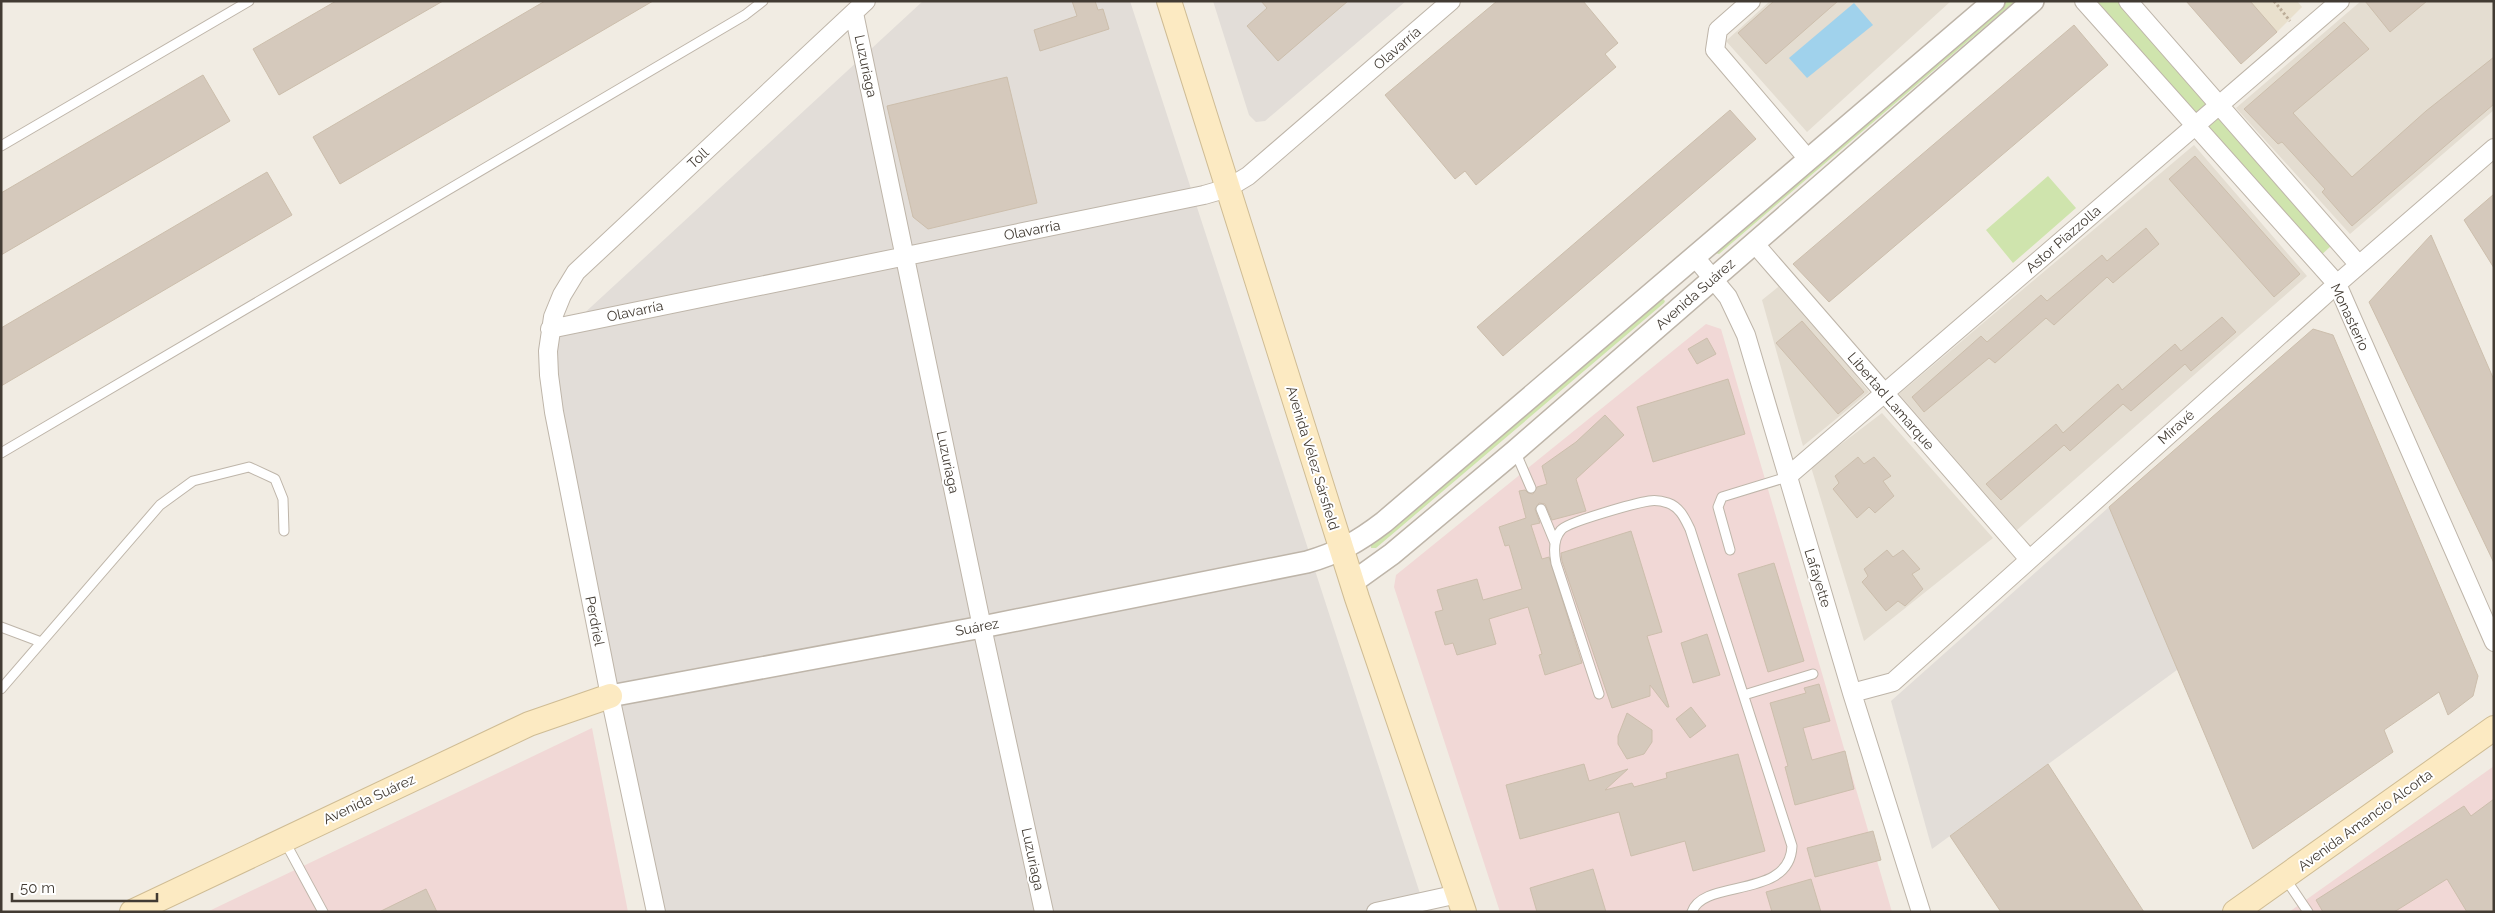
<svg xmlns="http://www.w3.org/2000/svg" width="2495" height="913" viewBox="0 0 2495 913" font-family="Raleway,sans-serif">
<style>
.residential{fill:#e4ddd1}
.industrial{fill:#e2ddd8}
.education{fill:#e9e0cd}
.medical{fill:#f1d8d6}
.green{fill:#cfe4ad}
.water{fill:#a0d2ec}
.building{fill:#d5c9bc;stroke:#ccbeac}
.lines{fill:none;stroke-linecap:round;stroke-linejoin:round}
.service-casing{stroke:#beb5a9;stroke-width:11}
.minor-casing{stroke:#beb5a9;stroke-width:20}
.tertiary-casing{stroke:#beb5a9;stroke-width:24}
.secondary-casing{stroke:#cfbc94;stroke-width:26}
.path{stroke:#bdad98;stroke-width:3;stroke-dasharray:2.5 2.5;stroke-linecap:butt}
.service{stroke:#fff;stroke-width:9}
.minor{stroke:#fff;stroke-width:18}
.tertiary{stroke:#fff;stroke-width:21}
.secondary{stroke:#fceac2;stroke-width:24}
.labels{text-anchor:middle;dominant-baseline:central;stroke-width:4;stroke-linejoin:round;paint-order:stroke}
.street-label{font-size:14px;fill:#423b33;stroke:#fff}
</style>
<rect width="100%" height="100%" fill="#f1ece3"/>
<path class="residential" d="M1770,1H1951L1807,132L1726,41Z
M2361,1H2494V110L2350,234L2236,108Z
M2194,145L2307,276L2017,530L1899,394Z
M1782,284L1869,392L1803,446L1762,300Z
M1882,413L1993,538L1864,641L1811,467Z"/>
<path class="industrial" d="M923,1H1130L1426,912H662L540,354Z
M1213,1H1406L1265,121L1256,122L1249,115Z
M2109,507L2181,667L1932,849L1891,701Z"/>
<path class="education" d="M2186,1H2297L2302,7L2277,32Z"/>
<path class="medical" d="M1706,324L1721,329L1892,912H1500L1394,587L1396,575Z
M592,728L628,912H207Z
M2494,766V912H2289Z"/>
<path class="green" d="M2005,1H2015L1719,254L1715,253V249Z
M2097,1H2121L2209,104L2197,115Z
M2220,116L2331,246L2318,258L2207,127Z
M2048,176L2076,208L2013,263L1986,230Z
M1662,298L1665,301L1664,303L1376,548H1371V544Z"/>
<path class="water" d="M1854,3L1873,25L1807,78L1789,58Z"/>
<path class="building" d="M336,1H443L279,95L253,49Z
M545,1H653L340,184L313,137Z
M1072,1H1095L1098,10L1103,9L1109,29L1040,51L1034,30L1077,16Z
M1261,1H1348L1278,61L1247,26L1267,8Z
M1497,1H1583L1618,43L1605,54L1616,67L1476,185L1465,171L1455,179L1385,95Z
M1774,1H1838L1766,64L1738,33Z
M2186,1H2250L2277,32L2241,64Z
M2365,1H2427L2390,32Z
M2344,22L2369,49L2293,113L2352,177L2426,111L2494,57V104L2352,226L2322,192L2325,189L2282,142L2278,144L2244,109Z
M2074,25L2108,65L1829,302L1793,264Z
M203,75L230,121L1,255V193Z
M1007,77L1037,203L928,229L913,217L887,106Z
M1730,110L1756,139L1503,356L1477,327Z
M2195,156L2300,274L2274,297L2169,179Z
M267,172L292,215L1,386V328Z
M2494,194V268L2464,220Z
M2146,228L2159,244L2113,283L2107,277L2054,325L2046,318L1995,363L1989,358L1924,412L1912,397L1981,336L1987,342L2041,295L2047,301L2102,255L2107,261Z
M2431,235L2494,380V563L2369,302Z
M2222,317L2236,332L2191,371L2185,364L2131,411L2123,404L2070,451L2064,445L2001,500L1986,484L2056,424L2063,433L2118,384L2122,390L2175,344L2181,351Z
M1802,321L1864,392L1838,414L1776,343Z
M2313,329L2333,335L2478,676L2473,696L2448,715L2439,692L2384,730L2393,752L2253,849L2109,507Z
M1707,338L1716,354L1697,364L1688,349Z
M1728,379L1745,434L1653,462L1637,407Z
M1605,415L1624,435L1576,479L1586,511L1552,520L1545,504L1539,503L1535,509L1540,523L1531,525L1542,559L1549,557L1582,663L1545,675L1539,655L1542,654L1528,607L1489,619L1496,644L1457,655L1453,643L1445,645L1435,612L1443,610L1437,590L1477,579L1483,600L1522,589L1509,545L1505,546L1499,527L1526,518L1519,491L1525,490L1528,493L1533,494L1537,487L1547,484L1542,466L1576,442Z
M1858,457L1864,464L1874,457L1891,476L1883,481L1894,496L1875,513L1869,507L1857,518L1833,489L1839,483L1835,476Z
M1631,531L1662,632L1647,636L1669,707H1667L1650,685V696L1612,708L1562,561L1561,553Z
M1887,550L1893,557L1903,550L1920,569L1912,574L1923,589L1905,606L1898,601L1886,611L1862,582L1868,576L1864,569Z
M1774,563L1804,661L1768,672L1738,574Z
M1707,634L1720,675L1693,683L1681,643Z
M1819,684L1830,721L1803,728L1812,760L1845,751L1854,789L1795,805L1785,767L1788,766L1770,703L1806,693L1804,688Z
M1691,707L1706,726L1690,738L1676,719Z
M1627,713L1652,730V742L1644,754L1627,759L1618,744V736Z
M1738,754L1765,851L1693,871L1685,841L1631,856L1619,812L1520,839L1506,785L1584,764L1589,781L1628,769L1605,790L1632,783L1634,787L1667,778L1666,773Z
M2048,764L2144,912H2001L1950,836Z
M2494,799V912H2467L2447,879L2394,912H2323L2316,900L2464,806L2471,816Z
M1873,831L1881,860L1815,877L1807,848Z
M1593,869L1606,912H1537L1530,888Z
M1811,879L1821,912H1772L1766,892Z
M426,889L437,912H379Z"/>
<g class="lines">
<g class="service-casing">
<path id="service" d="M1,146L249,1
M1515,451L1531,488
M1,453L745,15L763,1
M1541,509L1555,543
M1730,550L1718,507L1722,497L1787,477
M1,627L41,642
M1,689L160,505L193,481L249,467L275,479L283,499L284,531
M1599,694L1556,563C1554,553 1553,539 1561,530C1567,522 1636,503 1649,501C1655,500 1662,501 1668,503C1680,507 1685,519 1690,529L1792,846C1790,900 1703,878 1692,912
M1744,695L1813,674
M284,840L323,912
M2285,878L2308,912"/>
</g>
<g class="minor-casing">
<path id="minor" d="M1751,1L1718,30L1715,50L1808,159
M2084,1L2337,284L2494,642
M2128,1L2359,265
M854,13L982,627L1044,912
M1754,243L2028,558
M1694,256L1728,297L1746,335L1852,693L1921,912
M550,329L1204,195L1228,188L1248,176L1451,1
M1787,477L2340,1
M1852,693L1893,682L2337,284L2494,148
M656,912L610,696L554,412L549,375L548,351L553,317L562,295L576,272L866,1
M1376,912L1458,894"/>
</g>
<g class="tertiary-casing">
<path id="tertiary" d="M1353,582L1392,554L1515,451L2033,1
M610,696L982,627L1307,562C1338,553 1358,542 1384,522L1994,1"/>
</g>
<g class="secondary-casing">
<path id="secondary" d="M1169,1L1357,598L1464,912
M132,912L529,724L610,696
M2235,912L2494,728"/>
</g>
<path class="path" d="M2274,1L2290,21"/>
<use href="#service" class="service"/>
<use href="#minor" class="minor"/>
<use href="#tertiary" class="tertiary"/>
<use href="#secondary" class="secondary"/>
</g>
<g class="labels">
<g class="street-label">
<text transform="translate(1397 48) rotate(-41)">Olavarría</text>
<text transform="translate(866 66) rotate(78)">Luzuriaga</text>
<text transform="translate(698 158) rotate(-43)">Toll</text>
<text transform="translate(1032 230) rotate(-11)">Olavarría</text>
<text transform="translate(2063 239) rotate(-41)">Astor Piazzolla</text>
<text transform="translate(1695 294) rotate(-41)">Avenida Suárez</text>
<text transform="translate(635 311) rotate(-12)">Olavarría</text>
<text transform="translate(2350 317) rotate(65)">Monasterio</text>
<text transform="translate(1891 401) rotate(49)">Libertad Lamarque</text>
<text transform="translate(2176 427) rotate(-42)">Miravé</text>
<text transform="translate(1313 458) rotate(73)">Avenida Vélez Sársfield</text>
<text transform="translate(948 462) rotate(78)">Luzuriaga</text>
<text transform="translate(1818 578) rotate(73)">Lafayette</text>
<text transform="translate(595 621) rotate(79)">Perdriel</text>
<text transform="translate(977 627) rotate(-11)">Suárez</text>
<text transform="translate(369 799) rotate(-25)">Avenida Suárez</text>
<text transform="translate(2365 820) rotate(-36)">Avenida Amancio Alcorta</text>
<text transform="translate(1033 859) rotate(78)">Luzuriaga</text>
</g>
</g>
<rect width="2495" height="913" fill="none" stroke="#423b33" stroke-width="5"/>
<path d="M12 893v8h145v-8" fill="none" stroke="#423b33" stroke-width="2.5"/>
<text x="20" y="893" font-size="15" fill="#423b33" stroke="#ffffff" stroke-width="4" paint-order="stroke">50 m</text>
</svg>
